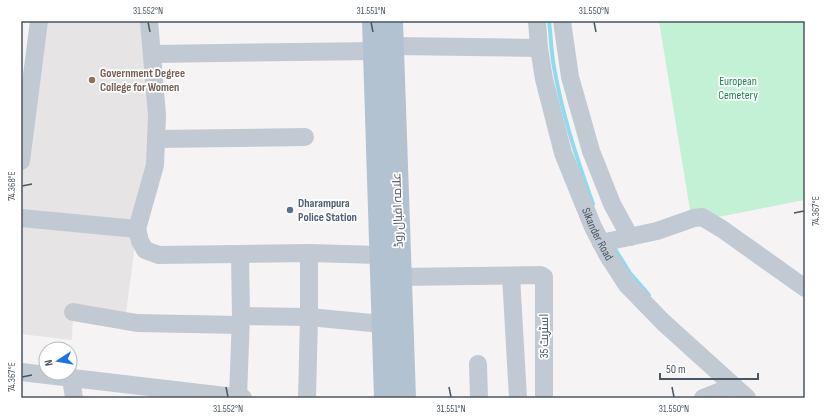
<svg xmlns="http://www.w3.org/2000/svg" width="826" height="419" viewBox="0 0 826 419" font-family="'Sofia Sans Condensed',Cairo,sans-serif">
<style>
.education{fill:#e6e4e5}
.green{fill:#c3f1d5}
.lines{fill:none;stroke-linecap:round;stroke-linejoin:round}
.stream{stroke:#90daee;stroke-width:4}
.minor{stroke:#c1cad2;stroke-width:18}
.major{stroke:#b3c2d1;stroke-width:22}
.ticks{fill:none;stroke:#4a5661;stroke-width:1.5}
.education-dot{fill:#8d6e63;stroke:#fff;stroke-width:1.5}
.service-dot{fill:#5c6f8a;stroke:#fff;stroke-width:1.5}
.labels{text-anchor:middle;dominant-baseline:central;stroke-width:3.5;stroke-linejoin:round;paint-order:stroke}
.education-label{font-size:12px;font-weight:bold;fill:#785e54;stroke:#fff;text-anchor:start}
.park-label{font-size:12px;fill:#17864f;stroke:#fff}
.service-label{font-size:12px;font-weight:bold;fill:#4e5e75;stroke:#fff;text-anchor:start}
.street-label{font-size:12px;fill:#4a5661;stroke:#fff}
.neatline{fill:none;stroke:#4a5661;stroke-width:1.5}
.ticks-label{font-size:10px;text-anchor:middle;fill:#4a5661}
</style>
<rect width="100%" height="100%" fill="#f5f3f3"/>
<path class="education" d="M39,21H148L156,139L137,229L125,321L73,312L72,340L21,334V161Z"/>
<path class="green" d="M659,21H805V200L692,222Z"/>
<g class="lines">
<path class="stream" d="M549,21C551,36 551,52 554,67C562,114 577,159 593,204
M613,246L630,273L649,295"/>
<g class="minor">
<path id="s1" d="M537,21L539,48L544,79L563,153L593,227L607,254L627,285L663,322L747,398"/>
<path d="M562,21L570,77L591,151L612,204L630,237"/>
<path d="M393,46L539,48"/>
<path d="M152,54L374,51"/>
<path d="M156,139L305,137"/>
<path d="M21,161L39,21"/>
<path d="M21,218L137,229L140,241L145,250L159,255L309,253L380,255"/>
<path d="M137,229L155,165L157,115L149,21"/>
<path d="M601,243L657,231L694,218L702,217L722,229L805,288"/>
<path d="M511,276L518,398"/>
<path d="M400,277L541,275L544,277V398"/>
<path d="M73,312L137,323L240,325"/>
<path d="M241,316L309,317L382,324"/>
<path d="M478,364L479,398"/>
<path d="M21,372L243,398"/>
<path d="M71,378L74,398"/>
<path d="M238,397L241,316L240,254"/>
<path d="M307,398L309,317V253"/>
<path d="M703,398L733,386"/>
</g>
<path class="major" d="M373,21L385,398
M392,21L405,398"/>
</g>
<path class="ticks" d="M148,22L150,32M371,22L373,32M594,22L596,32M22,186L32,184M794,213L804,211M22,377L32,375M226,387L228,397M449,387L451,397M672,387L674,397"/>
<circle class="education-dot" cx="92" cy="80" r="4"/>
<circle class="service-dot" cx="290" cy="210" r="4"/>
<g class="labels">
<g class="education-label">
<text x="100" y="73">Government Degree<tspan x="100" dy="14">College for Women</tspan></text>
</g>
<g class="park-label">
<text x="738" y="81">European<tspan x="738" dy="14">Cemetery</tspan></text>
</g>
<g class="service-label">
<text x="298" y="203">Dharampura<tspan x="298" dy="14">Police Station</tspan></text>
</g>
<g class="street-label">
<text transform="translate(398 210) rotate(-92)">علامہ اقبال روڈ</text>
<text stroke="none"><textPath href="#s1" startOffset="223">Sikander Road</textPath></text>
<text transform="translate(544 336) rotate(-90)">اسٹریٹ 35</text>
</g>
</g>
<rect width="826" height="419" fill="none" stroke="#ffffff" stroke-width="44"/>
<g transform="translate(58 361) rotate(258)"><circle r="19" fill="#ffffff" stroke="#b7bbc0"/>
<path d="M0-3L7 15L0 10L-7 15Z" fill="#1a73e8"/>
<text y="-6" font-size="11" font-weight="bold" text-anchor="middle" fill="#4a5661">N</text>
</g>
<path d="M660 373v6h98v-6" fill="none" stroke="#4a5661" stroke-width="2"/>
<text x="666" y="373" font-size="12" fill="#4a5661" stroke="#ffffff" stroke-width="3" paint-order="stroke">50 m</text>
<rect x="22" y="22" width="782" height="375" class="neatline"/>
<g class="ticks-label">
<text x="148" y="14">31.552°N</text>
<text x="371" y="14">31.551°N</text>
<text x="594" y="14">31.550°N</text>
<text transform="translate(11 186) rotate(-90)" y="4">74.368°E</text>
<text transform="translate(815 211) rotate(-90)" y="4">74.367°E</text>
<text transform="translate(11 377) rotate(-90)" y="4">74.367°E</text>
<text x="228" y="412">31.552°N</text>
<text x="451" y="412">31.551°N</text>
<text x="674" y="412">31.550°N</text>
</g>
</svg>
